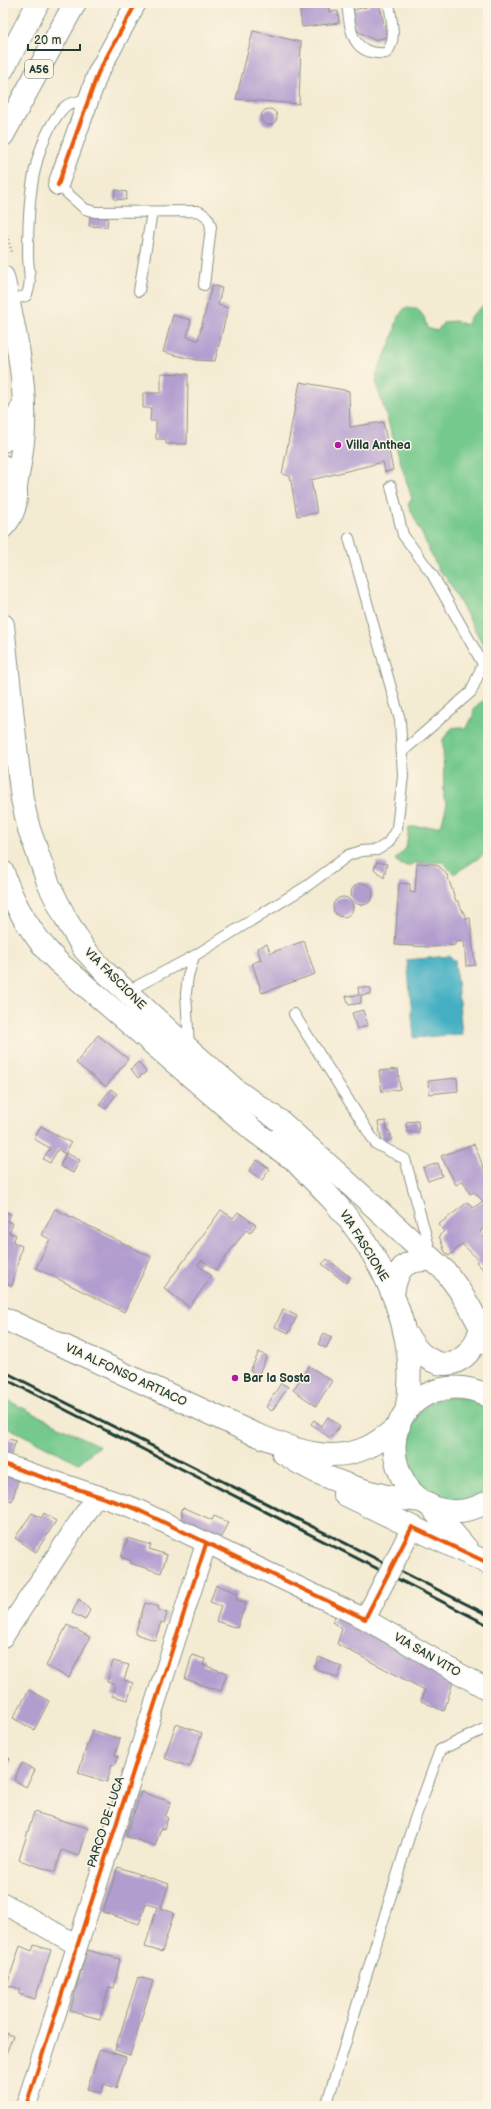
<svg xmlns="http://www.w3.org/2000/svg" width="491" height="2109" viewBox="0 0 491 2109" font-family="'Balsamiq Sans',sans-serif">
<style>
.green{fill:#75c98d;stroke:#4a8360}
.water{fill:#44b0c3;stroke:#32767c}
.building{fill:#b29dcf}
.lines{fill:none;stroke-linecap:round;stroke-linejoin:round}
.service-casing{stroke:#8a9484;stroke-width:12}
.minor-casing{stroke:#8a9484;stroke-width:22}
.tertiary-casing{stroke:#8a9484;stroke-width:24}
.secondary-casing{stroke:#8a9484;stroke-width:24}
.motorway-casing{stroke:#8a9484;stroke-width:24}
.path{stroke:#8a9484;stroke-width:2.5;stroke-dasharray:1 3;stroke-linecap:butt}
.service{stroke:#fff;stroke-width:10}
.minor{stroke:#fff;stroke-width:20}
.tertiary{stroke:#fff;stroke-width:22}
.secondary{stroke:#fff;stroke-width:22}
.motorway{stroke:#fff;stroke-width:22}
.rail{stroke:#1f3d34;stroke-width:3}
.minor-bridge-casing{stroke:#8a9484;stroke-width:22;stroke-linecap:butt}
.minor-bridge{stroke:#fff;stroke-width:20}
.cycleway-casing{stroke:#fcf5e5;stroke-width:6}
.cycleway{stroke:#e8590c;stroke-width:4}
.poi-dot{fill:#b5179e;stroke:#fcf5e5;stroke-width:1.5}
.labels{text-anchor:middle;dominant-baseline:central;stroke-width:3;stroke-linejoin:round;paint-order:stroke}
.shield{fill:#fcf5e5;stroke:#617469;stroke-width:1}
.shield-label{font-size:11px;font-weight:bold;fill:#1f3d34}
.poi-label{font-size:12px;font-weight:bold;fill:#1f3d34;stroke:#fcf5e5;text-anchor:start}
.street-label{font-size:12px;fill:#1f3d34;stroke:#fcf5e5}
</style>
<rect width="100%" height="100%" fill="#fcf5e5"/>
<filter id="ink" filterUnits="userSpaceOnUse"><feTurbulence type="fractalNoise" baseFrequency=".025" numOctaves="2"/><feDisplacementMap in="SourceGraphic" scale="8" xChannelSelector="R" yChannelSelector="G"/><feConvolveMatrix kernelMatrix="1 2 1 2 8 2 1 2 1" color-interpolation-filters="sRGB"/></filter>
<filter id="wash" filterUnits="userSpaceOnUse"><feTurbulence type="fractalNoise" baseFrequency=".012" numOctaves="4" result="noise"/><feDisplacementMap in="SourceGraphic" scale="16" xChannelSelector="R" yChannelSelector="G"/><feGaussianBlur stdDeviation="0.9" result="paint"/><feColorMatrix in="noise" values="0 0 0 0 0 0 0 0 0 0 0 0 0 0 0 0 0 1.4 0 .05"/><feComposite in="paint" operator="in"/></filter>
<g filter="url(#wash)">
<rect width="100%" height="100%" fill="#f4ebd3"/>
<path class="green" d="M488,302V654L448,580L439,571L408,504L412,499L376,383C377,362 386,357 392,339C397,325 394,320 405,308H417L424,317L427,328L437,331L444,322L455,321L466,325L471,316Z
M488,696V852L454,874L443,862L414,863L408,866L402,865L395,860L406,848L409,827L441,826L447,804L444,799L443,739L452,728L458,727L465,729L473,717L474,708Z
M470,1397L488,1407V1490C479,1495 470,1500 460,1501C414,1502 388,1449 417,1414C422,1409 429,1402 437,1399C446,1396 460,1398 470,1397Z
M3,1398L99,1446L79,1463L3,1425Z"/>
<path class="water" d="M450,956L455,961L462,1034L414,1038L407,960Z"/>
<g id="blocks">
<path class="building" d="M299,3H328L329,12L338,11L339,23L302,27Z
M369,3H379L387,37L374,40L359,32L351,20L349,11L370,6Z
M253,31L301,42L299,104L236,99Z
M261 117a8 8 0 1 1 16 0a8 8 0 1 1-16 0Z
M115,190L127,192L126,200L114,199Z
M90,216L108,218L107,227L89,226Z
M212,285L222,288L218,305L228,308L215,361L196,360L163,352L173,315L191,320L187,337L198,340Z
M161,373L188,374L187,444H166V439H156V421H150L151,408H143V393H161Z
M300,382L349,391L350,427L383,422L393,470L385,472L383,462L311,480L317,513L297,516L290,476L282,474Z
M377,862L387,864L384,878L374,869Z
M417,863L434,864L440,867L447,875L456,901H458L466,918H470L475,965L466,966L464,941L455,942V945L429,947L395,945L399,883L410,884V892L415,893Z
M351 894a11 11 0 1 1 22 0a11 11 0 1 1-22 0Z
M333 907a10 10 0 1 1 20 0a10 10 0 1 1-20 0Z
M304,941L315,974L262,993L252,963L261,960L257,948L267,944L270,953Z
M358,987L371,988V994L361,995V1003L349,1005L346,996L359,995Z
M363,1010L368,1025L357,1029L352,1013Z
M98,1035L128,1059L106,1087L76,1063Z
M138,1062L146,1072L138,1078L131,1069Z
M398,1069L400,1089L382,1092L379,1071Z
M457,1078L458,1091L429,1094L428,1081Z
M111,1089L117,1094L105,1109L99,1104Z
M386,1121L387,1131L389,1130L392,1139L382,1142L378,1122Z
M418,1121L419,1132H407L406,1122Z
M41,1126L71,1143L65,1154L58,1149L50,1163L43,1159L50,1148L34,1139Z
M474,1144L488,1178V1224L480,1231L484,1237L488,1236V1274L476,1262L479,1260L462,1244L449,1256L445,1252L439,1236L444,1231L438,1225L468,1202L473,1208L483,1201L474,1192L470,1194L463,1181L456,1185L441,1156Z
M66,1153L80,1160L73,1173L60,1166Z
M257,1160L270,1169L262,1180L249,1171Z
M438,1163L442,1176L428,1181L423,1168Z
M55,1209L151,1257L124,1312L36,1268L50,1239L42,1235Z
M221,1210L233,1218L238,1212L256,1225L250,1233L246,1230L216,1270L202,1260L198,1265L212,1276L189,1307L164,1288Z
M3,1211L11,1214L7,1221L13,1224L9,1233L16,1235L13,1242L22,1246L12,1286L3,1281Z
M327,1259L350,1277L346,1283L322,1264Z
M283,1309L297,1316L289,1333L275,1327Z
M324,1333L332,1337L326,1348L318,1344Z
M259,1352L267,1356L258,1375L250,1371Z
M309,1366L332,1381L316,1406L293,1390Z
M281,1383L288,1387L272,1411L266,1407Z
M328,1417L340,1426L330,1438L311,1424L314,1420L322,1426Z
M3,1437L16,1441L10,1458L3,1456Z
M3,1472L19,1477L12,1501L3,1498Z
M183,1507L212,1520L214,1516L228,1522L218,1544L178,1525L183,1514L181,1513Z
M32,1513L41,1518L44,1513L56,1521L36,1552L15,1538Z
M128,1538L151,1545L149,1549L167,1555L161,1573L130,1563L131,1561L121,1557Z
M216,1585L238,1593L236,1599L246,1603L237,1628L216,1621L221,1606L210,1602Z
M79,1599L90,1610L85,1620L72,1613Z
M145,1603L159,1607L158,1610L167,1613L164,1623L161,1622L155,1640L135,1634Z
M336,1615L455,1676L444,1711L421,1701L425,1690L337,1644L342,1629L332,1622Z
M67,1625L90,1637L69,1678L46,1666Z
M192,1655L205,1659L203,1665L227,1673L221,1691L185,1679Z
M319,1657L342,1667L338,1678L314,1668Z
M113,1661L129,1665L124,1680L133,1683L128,1700L112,1696L115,1684L107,1682Z
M29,1690L49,1701L34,1730L13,1718Z
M176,1724L202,1733L190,1767L164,1758Z
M92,1730L120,1739L115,1755L118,1756L115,1765L112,1764L107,1782L78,1773Z
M3,1754L10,1759L3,1771Z
M22,1763L35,1770L26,1787L14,1780Z
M141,1792L171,1802L165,1817L168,1818L164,1829L161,1828L155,1846L126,1836Z
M34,1812L88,1828L79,1856L62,1850L55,1872L19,1860Z
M118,1867L169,1884L161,1908L174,1913L162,1952L145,1947L157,1907L146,1904L139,1924L103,1912Z
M34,1945L51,1950L35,1999L19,1994L20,1989L7,1985L20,1946L32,1951Z
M87,1950L120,1959L114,1988L109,1987L100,2019L70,2011Z
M138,1977L153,1981L130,2055L115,2050Z
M3,2032L13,2036L3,2061Z
M100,2049L126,2057L116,2088L104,2084L101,2093L87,2089Z"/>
</g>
</g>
<g filter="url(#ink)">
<use href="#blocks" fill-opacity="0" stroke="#8a9484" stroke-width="1"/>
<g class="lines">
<g class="service-casing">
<path id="service" d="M347,3C350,29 351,56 386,53C398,40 391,20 389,3
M58,185L85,209L95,212L198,211C206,215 209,218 211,227L204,285
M139,291L152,212
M8,300L26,296C33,283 28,269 28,255C28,210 30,161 53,122C57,116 61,109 67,105C73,102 81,101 87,99
M391,486L403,535L432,574L483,664L471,692L402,752
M126,992L194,956L307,886L349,855L361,851L377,850L388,843L397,828L403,776L400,720L349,538
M294,1014L376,1144L405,1159L431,1254
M189,1047L186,993L188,976L194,956
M326,2106L413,1824L440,1750L488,1727"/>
</g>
<g class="minor-casing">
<path id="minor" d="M58,185L98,73L136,3
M3,1464L134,1508L365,1619L383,1584
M396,1559L412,1527
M365,1619L488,1690
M3,1637L97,1495
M3,1903L77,1945
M26,2106L206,1544"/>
</g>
<g class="tertiary-casing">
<path id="tertiary" d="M429,1505L467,1549
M412,1527L488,1563"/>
</g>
<g class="secondary-casing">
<path id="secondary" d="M3,277C14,325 26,376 24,426C24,446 19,467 16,487
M3,441L14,425L22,407
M3,466C22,483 19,510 3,527
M3,625L17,757L22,799L29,829L49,885L66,919L84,949L104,971L189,1049L237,1091L280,1121L446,1272C464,1295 477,1317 488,1344
M277,1140C295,1164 318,1183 337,1205C386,1261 421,1338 406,1412
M393,1293C398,1267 404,1259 432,1260
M3,1318L250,1432C288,1447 328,1466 368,1447C379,1442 389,1433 399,1426
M405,1333C411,1340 416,1350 423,1355C451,1377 474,1355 481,1327
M488,1396C472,1387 453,1385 435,1391C355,1420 405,1546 488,1502
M283,1453C322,1479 375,1498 422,1501
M344,1494L412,1527"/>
</g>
<g class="motorway-casing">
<path id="motorway" d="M3,69L38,3
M3,135L75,3
M3,872C13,905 34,938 58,962L254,1131L288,1156"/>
</g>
<path class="path" d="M3,224L12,252"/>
<use href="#service" class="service"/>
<use href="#minor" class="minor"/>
<use href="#tertiary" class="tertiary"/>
<use href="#secondary" class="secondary"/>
<use href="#motorway" class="motorway"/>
<path class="rail" d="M3,1371L488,1615
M3,1378L488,1625"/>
<g class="minor-bridge-casing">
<path id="minor-bridge" d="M383,1584L396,1559"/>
</g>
<use href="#minor-bridge" class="minor-bridge"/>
<g class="cycleway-casing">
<path id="cycleway" d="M58,185L98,73L136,3
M3,1464L134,1508L365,1619L412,1527L488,1563
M26,2106L206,1544"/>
</g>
<use href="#cycleway" class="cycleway"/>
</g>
</g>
<g class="poi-dot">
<circle cx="338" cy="445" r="4"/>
<circle cx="235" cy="1378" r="4"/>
</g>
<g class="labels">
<rect class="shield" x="25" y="60" width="28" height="18" rx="3"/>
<g class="shield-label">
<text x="39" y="69">A56</text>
</g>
<g class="poi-label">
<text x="346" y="445">Villa Anthea</text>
<text x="243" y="1378">Bar la Sosta</text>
</g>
<g class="street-label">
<text transform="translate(115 979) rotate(45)">VIA FASCIONE</text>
<text transform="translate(364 1246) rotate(58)">VIA FASCIONE</text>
<text transform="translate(126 1375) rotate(25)">VIA ALFONSO ARTIACO</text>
<text transform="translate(427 1655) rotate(30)">VIA SAN VITO</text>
<text transform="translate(106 1822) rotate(-72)">PARCO DE LUCA</text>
</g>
</g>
<rect width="491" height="2109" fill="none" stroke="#fcf5e5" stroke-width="16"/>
<path d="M28 44v6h52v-6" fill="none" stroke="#1f3d34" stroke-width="2"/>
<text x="34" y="44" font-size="12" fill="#1f3d34" stroke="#fcf5e5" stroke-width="3" paint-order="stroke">20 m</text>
</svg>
